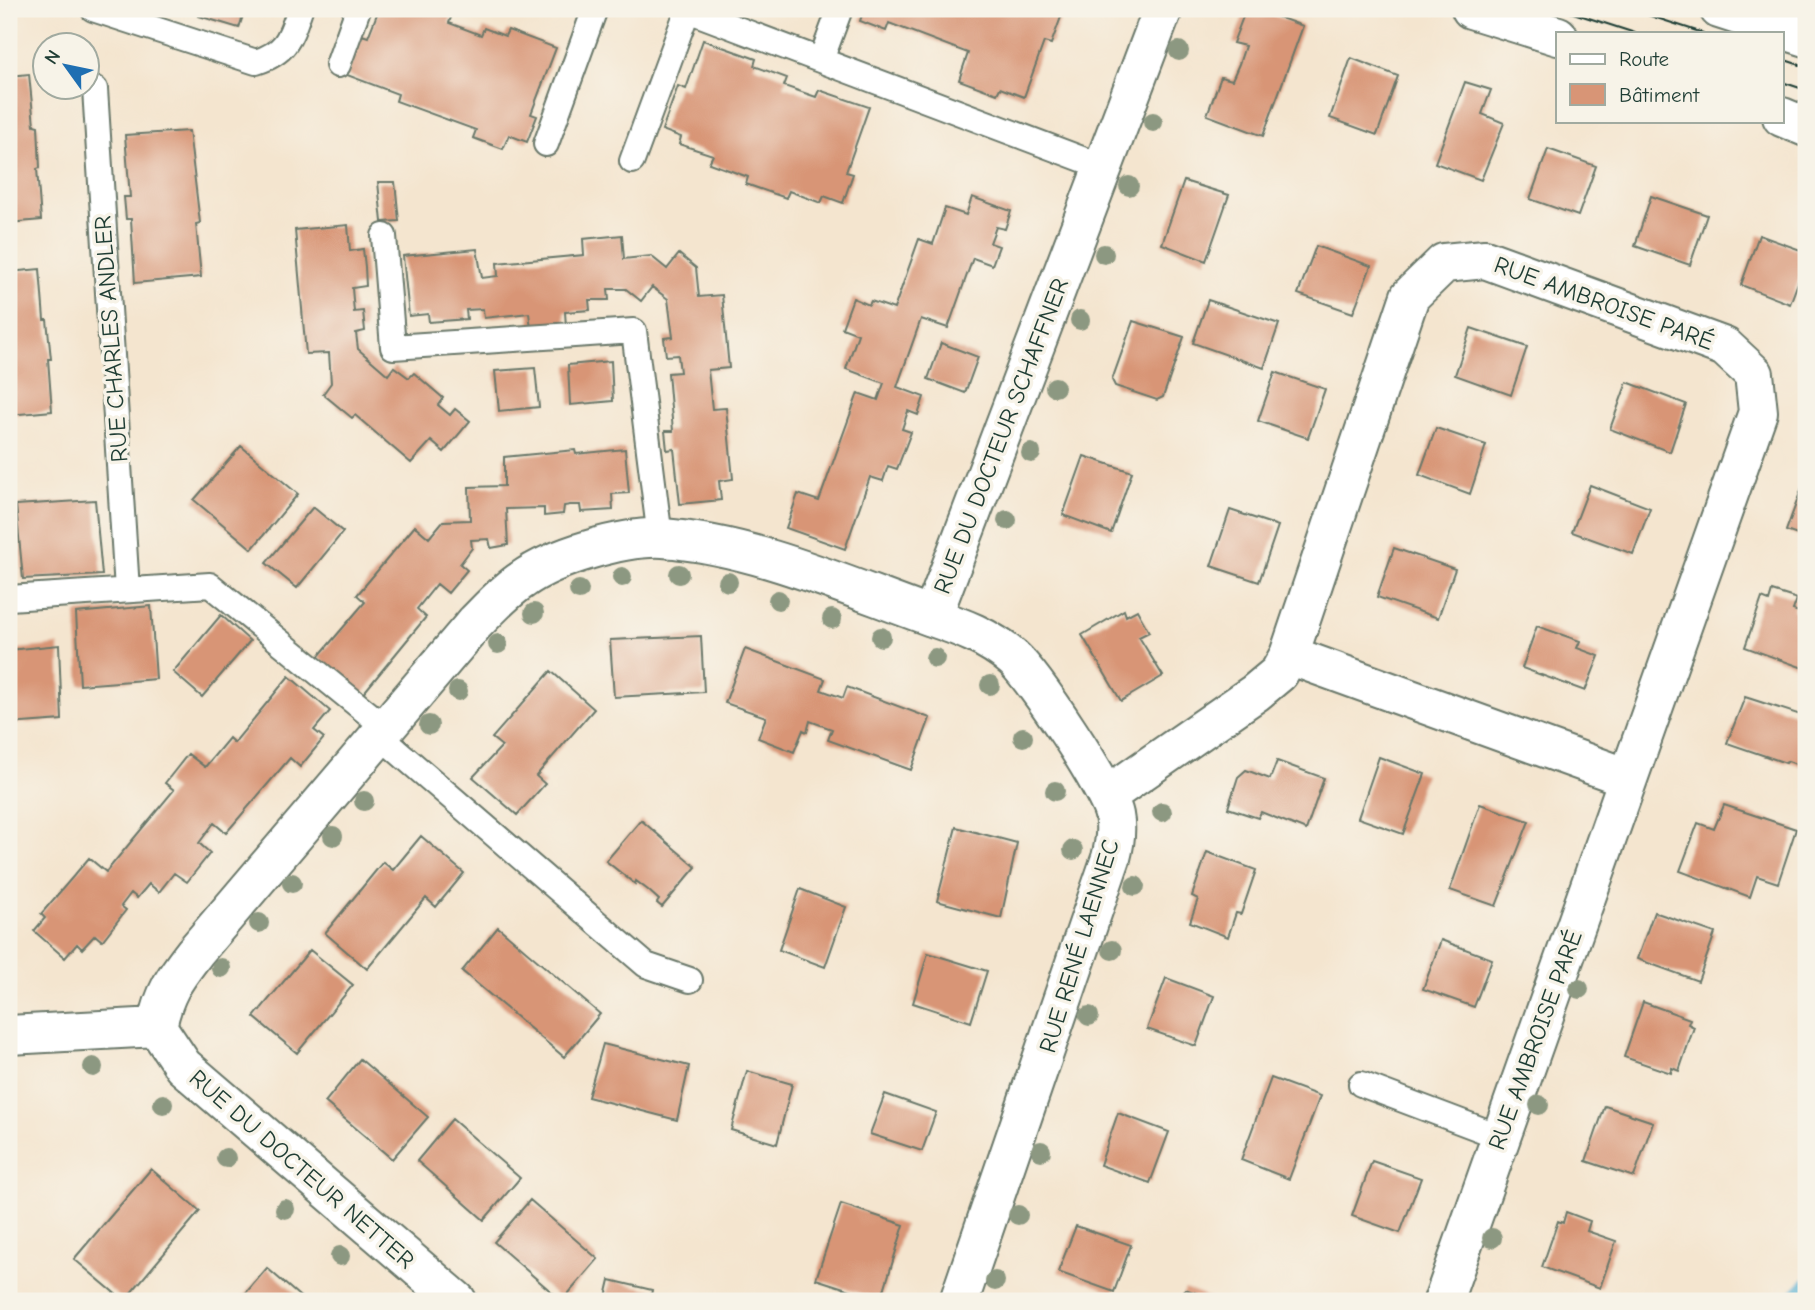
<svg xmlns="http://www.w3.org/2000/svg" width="1815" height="1310" viewBox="0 0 1815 1310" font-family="'Comic Neue',sans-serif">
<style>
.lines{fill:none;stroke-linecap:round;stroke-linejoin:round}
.stream{stroke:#54afd2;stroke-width:12}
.building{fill:#d89576}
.lane-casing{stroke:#6a786a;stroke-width:28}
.street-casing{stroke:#6a786a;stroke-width:42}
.secondary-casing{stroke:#6a786a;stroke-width:42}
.lane{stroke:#fff;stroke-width:24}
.street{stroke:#fff;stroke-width:38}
.secondary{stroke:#fff;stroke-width:38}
.tram{stroke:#1f3d34;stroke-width:2}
.tree{fill:#8c9881}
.labels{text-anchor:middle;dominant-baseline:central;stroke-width:7;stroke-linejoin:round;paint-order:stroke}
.street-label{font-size:24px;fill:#1f3d34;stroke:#f7f3e8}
</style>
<rect width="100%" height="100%" fill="#f7f3e8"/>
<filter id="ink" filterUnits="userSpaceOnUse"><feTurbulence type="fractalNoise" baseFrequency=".0143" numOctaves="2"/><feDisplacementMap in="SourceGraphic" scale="14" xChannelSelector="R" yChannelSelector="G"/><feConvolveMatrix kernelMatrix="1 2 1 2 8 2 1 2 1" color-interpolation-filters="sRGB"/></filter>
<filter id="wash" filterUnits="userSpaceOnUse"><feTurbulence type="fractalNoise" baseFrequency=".00686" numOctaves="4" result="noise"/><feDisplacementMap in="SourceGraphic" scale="28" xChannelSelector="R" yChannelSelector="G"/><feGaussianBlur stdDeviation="1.57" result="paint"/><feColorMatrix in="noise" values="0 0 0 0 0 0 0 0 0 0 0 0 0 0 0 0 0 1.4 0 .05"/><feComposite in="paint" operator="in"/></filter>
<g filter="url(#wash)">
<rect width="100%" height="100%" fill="#f4e5cf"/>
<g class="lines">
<path class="stream" d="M1789,1301L1806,1284"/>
</g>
<g id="blocks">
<path class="building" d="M194,9H245L239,28L199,16L200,11Z
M379,9H454L449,23L481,35L484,28L505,36L508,30L556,48L531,114L537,116L527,142L509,135L503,149L473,138L476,130L396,101L398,94L347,75L362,35L368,37Z
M864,9H1064L1051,44L1044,42L1024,97L1000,88L997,94L959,80L968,53L889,23L886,31L860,21Z
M1246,9H1256L1303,26L1263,136L1207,115L1221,77L1232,80L1239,64L1245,46L1233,43Z
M703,40L756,59L754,66L787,78L784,86L816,97L819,90L869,107L846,172L853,174L843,203L824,196L821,203L789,191L786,198L746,184L748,177L709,163L713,155L679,144L681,137L662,130L678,86L686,89Z
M1351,58L1398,76L1377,135L1330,118Z
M29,74L34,125L38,126L40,168L37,169L41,220L9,223V76Z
M1465,82L1491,90L1482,114L1504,123L1481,180L1435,163Z
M189,131L200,223L196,224L201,277L135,283L131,219H126L124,197H130L125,135Z
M1548,149L1596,166L1578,216L1530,199Z
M1184,181L1229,195L1206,261L1162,244Z
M378,182H395L399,221L382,222Z
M1651,196L1707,215L1690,265L1635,246Z
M972,197L1011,211L1005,229L996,227L990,243L999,246L992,265L973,258L948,328L921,319L897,387L924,397L918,415L908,411L902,429L911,432L897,469L888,466L883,481L870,477L845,549L786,528L798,494L819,501L858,393L878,400L884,383L846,369L858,334L842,328L853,298L869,305L871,301L894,309L919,239L933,244L945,208L966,215Z
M348,225L350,251L363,249L365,267L366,286L352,288L354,312L363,311L365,331L356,333L358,349L388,375L394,367L409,378L414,373L443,398L438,405L450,415L455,409L470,421L444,452L431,441L411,463L355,415L352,418L323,394L331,383L329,353L306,354L295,230Z
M622,235L624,259L651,256L667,269L679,254L696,268L699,297L722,295L729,368L708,370L712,409L726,408L733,479L719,481L721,500L680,504L674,449L667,450L665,431H673L668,373L680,372L679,364L678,355L666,356L664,338L673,337L668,299L652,287L641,301L626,289H608L609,300H589L590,310L565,312L566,326L531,328L529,313L484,318L483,309L466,310L467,319L429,322L428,314L409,316L403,256L477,249L482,278L498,276L497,263L584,255L583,239Z
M1759,235L1806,252V261L1790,304L1741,285Z
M1316,246L1371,266L1353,313L1298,294Z
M40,269L44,320H47L51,359H48L52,411L9,415V272Z
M1208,300L1279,324L1264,368L1193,343Z
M1133,321L1184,337L1163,397L1157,400L1115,386L1112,380Z
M1471,328L1527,347L1511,395L1455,375Z
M941,343L978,357L965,393L928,379Z
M611,361L613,401L570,405L568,365Z
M535,368L539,407L499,411L495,371Z
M1275,372L1325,389L1308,438L1258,421Z
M1627,382L1686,404L1670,452L1610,429Z
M1436,428L1486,445L1470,494L1419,475Z
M241,446L298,494L252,549L194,500Z
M625,449L629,493L612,494L613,510L581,512L580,505H570L564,506L563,514L544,516V508L506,509L508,545L491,548L489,539L471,540L472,548L460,564L467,570L448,593L437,584L417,609L426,617L362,695L318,657L365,602L357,595L415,526L429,538L443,521L470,520L469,487L504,486V457L575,450L576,454Z
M1084,456L1132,472L1111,533L1063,515Z
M1804,482H1806V538L1786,531Z
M1590,485L1650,508L1633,554L1572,532Z
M95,500L102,575L23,579L16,505Z
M313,507L343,532L297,588L266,563Z
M1230,510L1278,526L1259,582L1211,566Z
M1394,548L1455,569L1438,618L1377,597Z
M1772,591L1797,599L1793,610L1806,614V669L1745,647L1762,598L1769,601Z
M151,606L156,679L80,685L76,613Z
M1124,610L1126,616L1137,610L1149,632L1139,637L1163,676L1121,701L1082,635Z
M221,615L250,641L202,697L173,672Z
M1537,626L1580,641L1577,648L1599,656L1585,691L1522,668Z
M701,636L704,692L614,697L610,640Z
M59,645L62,720L9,724V650Z
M745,649L825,679L821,690L843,698L847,687L930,718L911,770L828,740L832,729L810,721L807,732L803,730L794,752L758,738L766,717L725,703Z
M551,671L594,709L536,776L545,784L517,815L473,777L502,746L492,738Z
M289,676L330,711L314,730L324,738L300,767L290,758L226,833L214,823L199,843L210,853L187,882L174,873L159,892L149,884L137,898L131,893L121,906L126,910L102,941L95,935L82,949L77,944L65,958L34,931L45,918L41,914L89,858L106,872L174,790L165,783L188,754L205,767L229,738L234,743Z
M1745,697L1804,716L1802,720L1806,721V768L1788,761L1786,763L1727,743Z
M1379,757L1425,774L1403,834L1358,818Z
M1277,761L1324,778L1306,830L1261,812L1258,818L1228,808L1238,777L1246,770L1270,779Z
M1480,804L1529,821L1496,906L1450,890Z
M1724,805L1796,829L1778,883L1757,876L1750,897L1680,871L1698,823L1714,829Z
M641,820L696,867L662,907L657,903L659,900L648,890L636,881L635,884L606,861Z
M956,827L1017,843L1001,918L937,901Z
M421,836L464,873L436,907L426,898L367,969L325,933L383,862L393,870Z
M1207,852L1256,870L1241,914L1236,913L1228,937L1190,922L1198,899L1192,896Z
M800,889L846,907L825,967L779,950Z
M1654,912L1715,933L1698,981L1637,959Z
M498,927L600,1014L564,1057L462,971Z
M1441,940L1492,959L1474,1007L1423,989Z
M310,950L353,985L297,1053L254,1017Z
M928,953L987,971L971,1022L913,1003Z
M1166,978L1214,996L1196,1046L1147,1029Z
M1643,1002L1690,1019L1688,1024L1694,1027L1679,1071L1672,1068L1671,1073L1624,1057Z
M603,1044L689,1066L677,1120L588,1097Z
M360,1059L428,1117L392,1159L325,1102Z
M747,1071L792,1084L777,1144L731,1130Z
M1271,1078L1320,1096L1289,1179L1241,1160Z
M885,1094L936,1112L922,1151L870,1134Z
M1605,1106L1653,1122L1634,1177L1586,1161Z
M1118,1113L1169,1132L1150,1183L1100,1165Z
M452,1119L520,1178L484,1220L417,1161Z
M1372,1161L1421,1178L1400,1233L1352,1216Z
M151,1169L200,1211L124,1301L74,1259Z
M530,1200L598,1259L562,1301L494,1242Z
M841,1204L904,1225L881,1300L816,1279Z
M1566,1212L1590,1221L1587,1231L1616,1241L1600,1288L1542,1267L1558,1221L1563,1223Z
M1076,1226L1131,1245L1114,1292L1058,1272Z
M267,1268L305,1301H239Z
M610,1280L652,1290L650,1301H605Z
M1185,1289L1218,1301H1180Z"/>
</g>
</g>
<g filter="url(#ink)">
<use href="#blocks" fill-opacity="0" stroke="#6a786a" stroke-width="2"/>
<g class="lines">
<g class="lane-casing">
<path id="lane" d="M93,9L256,62C287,52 290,38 300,9
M685,9L1103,167
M821,60L840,9
M338,65L358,9
M95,89L127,590
M546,144L595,9
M632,161L688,9
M384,236L393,347L634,331L660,538
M9,598L210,585L386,728
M380,736L646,965L690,980
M1361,1084L1501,1137"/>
</g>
<g class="street-casing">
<path id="street" d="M932,617C961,627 989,637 1013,658C1034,677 1109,789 1114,815C1117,830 1115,843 1111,858L959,1301
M1289,655L1628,778
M1108,795L1255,693L1279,673L1289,655L1410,296L1444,263L1485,259L1725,347L1754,374L1758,412L1443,1301
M157,1027C164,993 174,979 195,952L475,623C490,608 504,592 522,580C554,557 623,536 663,538C755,545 845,586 932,617L1163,9
M157,1027L183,1066L457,1301
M9,1035L157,1027"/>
</g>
<g class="secondary-casing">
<path id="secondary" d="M1471,9L1558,36
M1719,9L1806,37
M1782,117L1806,127"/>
</g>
<use href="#lane" class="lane"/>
<use href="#street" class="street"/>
<use href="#secondary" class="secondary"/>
<path class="tram" d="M1561,9L1635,33
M1629,9L1703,33
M1782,59L1806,67
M1782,82L1806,90"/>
</g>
<g class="tree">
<circle cx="1179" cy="51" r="10"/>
<circle cx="1153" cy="122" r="10"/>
<circle cx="1129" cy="186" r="10"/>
<circle cx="1104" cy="254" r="10"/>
<circle cx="1080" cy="320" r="10"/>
<circle cx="1055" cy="387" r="10"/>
<circle cx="1031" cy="453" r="10"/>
<circle cx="1007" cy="520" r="10"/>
<circle cx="679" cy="574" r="10"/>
<circle cx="622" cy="577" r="10"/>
<circle cx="728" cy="582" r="10"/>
<circle cx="579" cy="590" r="10"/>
<circle cx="778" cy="600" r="10"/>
<circle cx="534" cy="613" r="10"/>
<circle cx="832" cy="619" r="10"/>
<circle cx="881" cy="637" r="10"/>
<circle cx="498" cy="644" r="10"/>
<circle cx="935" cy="658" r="10"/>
<circle cx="990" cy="685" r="10"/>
<circle cx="458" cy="691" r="10"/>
<circle cx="429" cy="725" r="10"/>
<circle cx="1023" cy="737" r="10"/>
<circle cx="1055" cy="791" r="10"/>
<circle cx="364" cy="801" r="10"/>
<circle cx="1162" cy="812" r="10"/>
<circle cx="333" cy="836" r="10"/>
<circle cx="1073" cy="850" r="10"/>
<circle cx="292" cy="883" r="10"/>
<circle cx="1135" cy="886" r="10"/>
<circle cx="259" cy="923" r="10"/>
<circle cx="1112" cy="950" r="10"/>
<circle cx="221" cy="968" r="10"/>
<circle cx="1579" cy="989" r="10"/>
<circle cx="1089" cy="1016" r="10"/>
<circle cx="93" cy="1067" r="10"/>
<circle cx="163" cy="1104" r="10"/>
<circle cx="1539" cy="1105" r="10"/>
<circle cx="1041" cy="1151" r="10"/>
<circle cx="226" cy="1158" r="10"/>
<circle cx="285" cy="1209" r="10"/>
<circle cx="1018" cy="1215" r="10"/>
<circle cx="1492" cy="1238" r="10"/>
<circle cx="340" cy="1256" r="10"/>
<circle cx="995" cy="1281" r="10"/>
</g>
</g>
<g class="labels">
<g class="street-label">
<text transform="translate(1604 303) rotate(20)">RUE AMBROISE PARÉ</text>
<text transform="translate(111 339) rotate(-94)">RUE CHARLES ANDLER</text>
<text transform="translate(1001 436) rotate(-69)">RUE DU DOCTEUR SCHAFFNER</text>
<text transform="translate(1079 946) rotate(-73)">RUE RENÉ LAENNEC</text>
<text transform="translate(1535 1040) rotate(-70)">RUE AMBROISE PARÉ</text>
<text transform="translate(302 1169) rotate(41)">RUE DU DOCTEUR NETTER</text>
</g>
</g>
<rect width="1815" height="1310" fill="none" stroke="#f7f3e8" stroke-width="35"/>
<rect x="1556" y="32" width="228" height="91" fill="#f7f3e8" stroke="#a1aaa0" stroke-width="2"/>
<rect x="1570" y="54" width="35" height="10" fill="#ffffff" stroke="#a1aaa0" stroke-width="2"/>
<text x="1619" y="66" font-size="21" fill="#1f3d34">Route</text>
<rect x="1570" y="84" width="35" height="21" fill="#d89576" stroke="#a1aaa0" stroke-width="2"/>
<text x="1619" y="102" font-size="21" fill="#1f3d34">Bâtiment</text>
<g transform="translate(66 66) rotate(303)"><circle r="33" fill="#f7f3e8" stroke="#a1aaa0" stroke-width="2"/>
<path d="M0-5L12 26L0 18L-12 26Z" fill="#1f6fb2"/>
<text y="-10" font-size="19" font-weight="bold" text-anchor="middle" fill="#1f3d34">N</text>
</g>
</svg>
